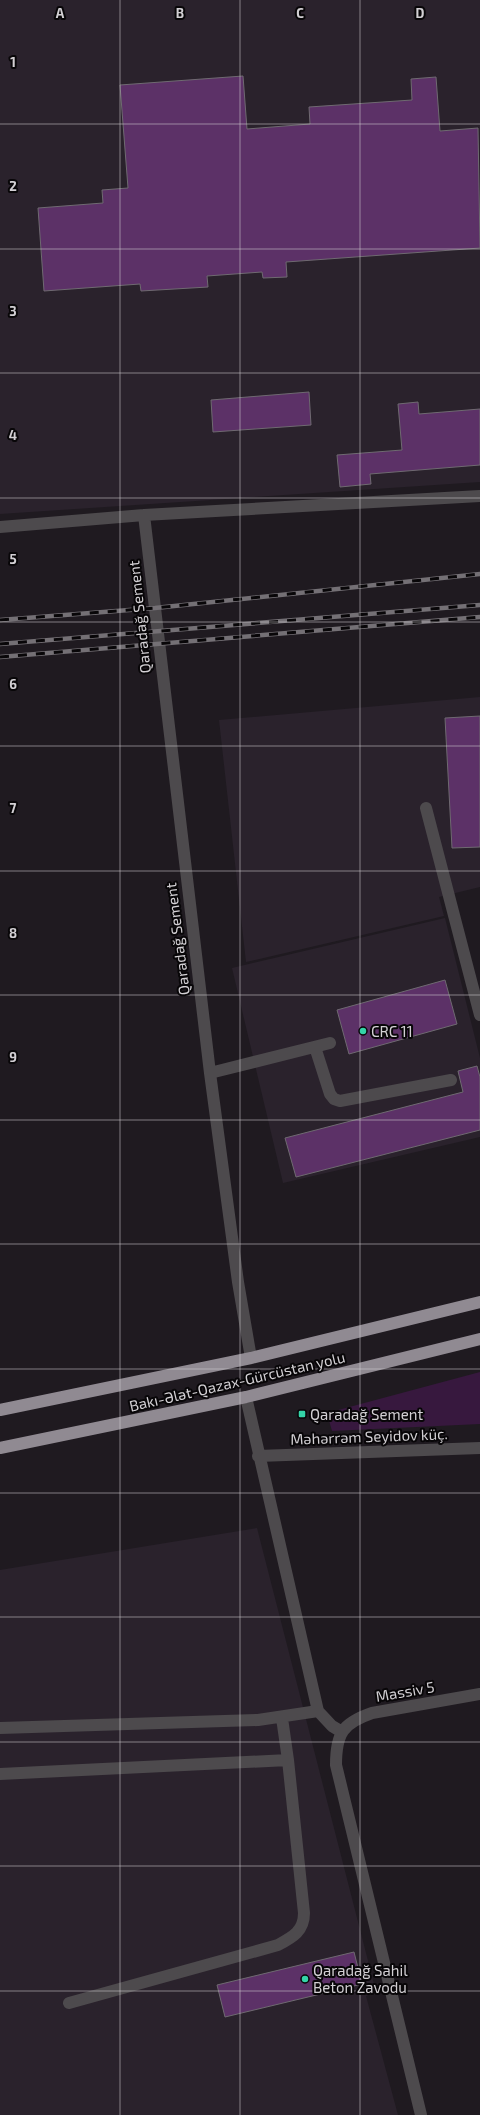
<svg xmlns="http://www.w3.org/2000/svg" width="480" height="2115" viewBox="0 0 480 2115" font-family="'Exo 2',sans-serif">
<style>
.built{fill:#2a222c}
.green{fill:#37183e}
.building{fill:#5c3167;stroke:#6f6a71}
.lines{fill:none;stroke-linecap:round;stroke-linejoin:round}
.minor{stroke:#4d4a4d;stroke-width:12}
.highway{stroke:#908a92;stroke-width:12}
.rail-casing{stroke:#747075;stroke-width:4.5}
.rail{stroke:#080608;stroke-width:3;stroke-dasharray:9;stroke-linecap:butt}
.grid{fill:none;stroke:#d3d0d4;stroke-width:1;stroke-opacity:0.55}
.poi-dot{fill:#34d4a8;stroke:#080608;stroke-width:1.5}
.labels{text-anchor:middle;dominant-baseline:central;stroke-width:4;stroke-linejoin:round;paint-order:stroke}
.street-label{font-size:15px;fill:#d3d0d4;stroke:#080608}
.poi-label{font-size:15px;fill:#d3d0d4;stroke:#080608;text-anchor:start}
.grid-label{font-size:13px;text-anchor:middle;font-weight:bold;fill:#d3d0d4;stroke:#080608;stroke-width:4;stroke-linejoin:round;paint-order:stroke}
</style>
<rect width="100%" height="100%" fill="#1f1a20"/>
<path class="built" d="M0,0H480V482L0,514Z
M480,697V887L439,897L444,916L246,962L219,720Z
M445,918L480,1058V1137L283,1183L232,968Z
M257,1528L376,1992L366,1996L398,2115H0V1570Z"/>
<path class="green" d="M480,1372V1424L332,1431L327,1413Z"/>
<path class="building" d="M243,76L247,129L310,124L309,107L412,100L411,79L436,77L440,131L478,128L480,248L286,262L287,277L263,278L262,272L207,276L208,287L141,291L140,284L44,291L38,208L103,203L102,190L128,188L120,85Z
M309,392L311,425L213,432L211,400Z
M418,402L419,414L480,409V465L370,474L371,484L340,487L337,455L402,450L398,404Z
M480,716V847L452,848L445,718Z
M445,980L457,1024L349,1054L337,1010Z
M477,1066L480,1077V1130L296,1177L285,1138L463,1092L458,1071Z
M354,1952L362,1984L225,2017L217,1985Z"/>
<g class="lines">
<path class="minor" d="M144,515L210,1073L238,1282L251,1358
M0,527L144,515L480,496
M426,808L480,1015
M315,1047L330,1094L334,1099L340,1101L451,1080
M210,1073L330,1043
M246,1397L318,1711L332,1726L342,1732
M258,1456L480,1448
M0,1728L258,1720L318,1711
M0,1774L288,1760L282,1718
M69,2003L278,1945C293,1937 304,1931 304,1913L288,1760
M421,2115L336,1765C336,1733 343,1723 372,1713L480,1694"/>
<path class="highway" d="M0,1410L251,1358L480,1302
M0,1448L246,1397L480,1339"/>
<g class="rail-casing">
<path id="rail" d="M0,620L155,608L480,574
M0,644L480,605
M0,657L480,617"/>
</g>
<use href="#rail" class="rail"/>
</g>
<path class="grid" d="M120,0V2115M240,0V2115M360,0V2115M0,124H480M0,249H480M0,373H480M0,498H480M0,622H480M0,746H480M0,871H480M0,995H480M0,1120H480M0,1244H480M0,1369H480M0,1493H480M0,1617H480M0,1742H480M0,1866H480M0,1991H480"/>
<g class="poi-dot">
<circle cx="363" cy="1031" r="4"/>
<rect x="298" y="1410" width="8" height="8" rx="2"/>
<circle cx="305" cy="1979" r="4"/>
</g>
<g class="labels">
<g class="street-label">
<text transform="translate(139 617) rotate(-96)">Qaradağ Sement</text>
<text transform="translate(177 939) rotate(-97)">Qaradağ Sement</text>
<text transform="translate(237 1381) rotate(-13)">Bakı-Ələt-Qazax-Gürcüstan yolu</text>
<text transform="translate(369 1436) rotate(-2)">Məhərrəm Seyidov küç.</text>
<text transform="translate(405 1691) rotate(-10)">Massiv 5</text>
</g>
<g class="poi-label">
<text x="371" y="1031">CRC 11</text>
<text x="310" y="1414">Qaradağ Sement</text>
<text x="313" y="1970">Qaradağ Sahil<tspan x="313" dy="17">Beton Zavodu</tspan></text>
</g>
</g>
<g class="grid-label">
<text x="60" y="18">A</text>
<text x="180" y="18">B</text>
<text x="300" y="18">C</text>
<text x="420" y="18">D</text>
<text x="13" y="67">1</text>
<text x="13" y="191">2</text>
<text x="13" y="316">3</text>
<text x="13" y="440">4</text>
<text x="13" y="564">5</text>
<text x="13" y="689">6</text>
<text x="13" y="813">7</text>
<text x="13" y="938">8</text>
<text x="13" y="1062">9</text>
</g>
</svg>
